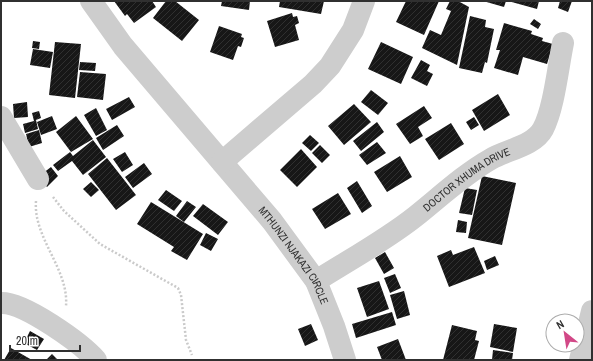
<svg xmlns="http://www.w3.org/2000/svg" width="593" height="361" viewBox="0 0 593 361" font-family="'Archivo Narrow',sans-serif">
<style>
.building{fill:url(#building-hatch)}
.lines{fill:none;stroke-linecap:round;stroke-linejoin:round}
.path{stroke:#cacaca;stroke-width:2.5;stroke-dasharray:2 2;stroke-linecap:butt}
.minor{stroke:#cdcdcd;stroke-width:22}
.labels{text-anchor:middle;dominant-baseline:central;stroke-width:4;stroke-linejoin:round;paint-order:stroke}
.street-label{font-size:11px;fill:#303030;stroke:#fff}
</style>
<defs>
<pattern id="building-hatch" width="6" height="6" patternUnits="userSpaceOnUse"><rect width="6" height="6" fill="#171717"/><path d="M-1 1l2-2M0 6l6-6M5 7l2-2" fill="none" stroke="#303030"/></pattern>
</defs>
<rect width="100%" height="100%" fill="#fff"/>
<path class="building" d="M114,1H152L156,7L134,23L127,14L125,16Z
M166,1H175L199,20L182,41L153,18Z
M222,1H250L249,10L221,6Z
M280,1H324L321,14L279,7Z
M406,1H439L424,35L396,22Z
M450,1H458L469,7L457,65L422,48L430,30L441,35L451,11L446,9Z
M483,1H506L504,7Z
M508,1H539L537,9Z
M560,1H572L568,12L558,8Z
M292,13L293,17L297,16L299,23L295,25L299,40L275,47L267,21Z
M470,16L486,20L485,27L494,29L487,63L485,62L482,73L459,68Z
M534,19L541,24L538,29L530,24Z
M504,23L532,31L531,34L543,38L542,41L553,44L547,64L523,57L518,75L494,68L500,50H496Z
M219,26L242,34L241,37L244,38L241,47L238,46L233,60L210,52Z
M33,41L40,42L39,49L32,48Z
M55,42L81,44L75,98L49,95Z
M381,42L413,57L401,84L368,69Z
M33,49L53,52L50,68L30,65Z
M421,60L430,65L427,71L433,74L427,86L411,78Z
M80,62L96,63L95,71L79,70Z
M80,72L106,74L103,100L77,97Z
M371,90L388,103L378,115L361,102Z
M498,94L510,115L484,131L472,110Z
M129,97L135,107L112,120L106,109Z
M27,102L28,117L14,118L13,104Z
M354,104L371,122L344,145L328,126Z
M424,106L432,118L418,127L423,136L410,144L396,124Z
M96,108L107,130L96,136L84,115Z
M39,111L41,118L36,120L38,129L25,133L23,124L34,121L32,113Z
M52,116L57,129L41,135L37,122Z
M76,116L93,139L71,152L56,132Z
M474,117L479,125L471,130L466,122Z
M377,122L384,132L361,151L353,141Z
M451,123L464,144L439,160L425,139Z
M117,125L124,136L103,150L96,138Z
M39,130L42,143L29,147L26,134Z
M310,135L319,143L311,151L302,143Z
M93,140L106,157L83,175L72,161L58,171L53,165L70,152L73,156Z
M377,142L386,153L367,165L359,155Z
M320,145L330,155L322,163L312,153Z
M301,149L317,167L297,187L280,170Z
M125,152L133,165L122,172L113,159Z
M400,156L412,177L387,192L374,172Z
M107,158L136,195L116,210L88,174Z
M144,163L152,174L133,188L125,177Z
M51,167L58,176L47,187L38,177Z
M482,176L516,183L502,245L468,238Z
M357,181L372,206L362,213L347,188Z
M91,182L99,190L91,197L83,189Z
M465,188L477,190L472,215L459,213Z
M166,190L182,201L174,211L158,200Z
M338,193L351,214L325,229L312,209Z
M187,201L196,207L184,222L176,216Z
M151,202L203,234L187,260L171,251L174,247L137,224Z
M203,204L228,222L218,235L193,216Z
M458,220L467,222L466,233L456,232Z
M206,233L218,239L211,251L200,245Z
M474,247L485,273L449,287L437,256L451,250L453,255Z
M385,252L394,268L384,274L375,258Z
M495,256L499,265L487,270L484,261Z
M395,274L401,288L390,293L384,278Z
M379,281L389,309L367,317L357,288Z
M404,291L410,315L397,319L390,295Z
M392,312L396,325L356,338L352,324Z
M311,324L318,340L305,346L298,329Z
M494,324L517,328L513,352L490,347Z
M452,325L477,331L475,340L479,341L474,360H443Z
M30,331L44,339L37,350L24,343Z
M398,339L406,360H382L377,347Z
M11,348L32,360H4Z
M493,350L513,353L512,360H492Z
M52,354L58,360H46Z"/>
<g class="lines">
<path class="path" d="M53,197L64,211L100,244L178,288L181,295L186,340L192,355
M36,201C33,238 69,269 66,306"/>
<g class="minor">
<path id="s1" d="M91,1L123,46L272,221L316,281L334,326L345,360"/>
<path d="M1,117L38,179"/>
<path d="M222,162L313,84L330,66L353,30L364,1"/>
<path id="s2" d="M316,281C349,260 386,240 416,216C441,196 463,175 491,159C506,150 534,146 543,129C554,108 558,67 563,43"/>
<path d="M1,303C24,302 81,343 96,360"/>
<path d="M580,360L592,311"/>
</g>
</g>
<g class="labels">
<g class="street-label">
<text stroke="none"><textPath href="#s2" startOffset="182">DOCTOR XHUMA DRIVE</textPath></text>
<text stroke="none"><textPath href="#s1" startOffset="326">MTHUNZI NJAKAZI CIRCLE</textPath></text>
</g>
</g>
<rect width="593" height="361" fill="none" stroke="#303030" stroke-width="4"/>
<g transform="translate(565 333) rotate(330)"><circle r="19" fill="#ffffff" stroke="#acacac"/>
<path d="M0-3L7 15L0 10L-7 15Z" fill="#d24887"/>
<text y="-6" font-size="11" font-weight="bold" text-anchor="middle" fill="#303030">N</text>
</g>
<path d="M10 345v6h70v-6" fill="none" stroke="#303030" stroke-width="2"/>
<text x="16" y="345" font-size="12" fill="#303030" stroke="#ffffff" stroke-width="3" paint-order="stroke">20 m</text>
</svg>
